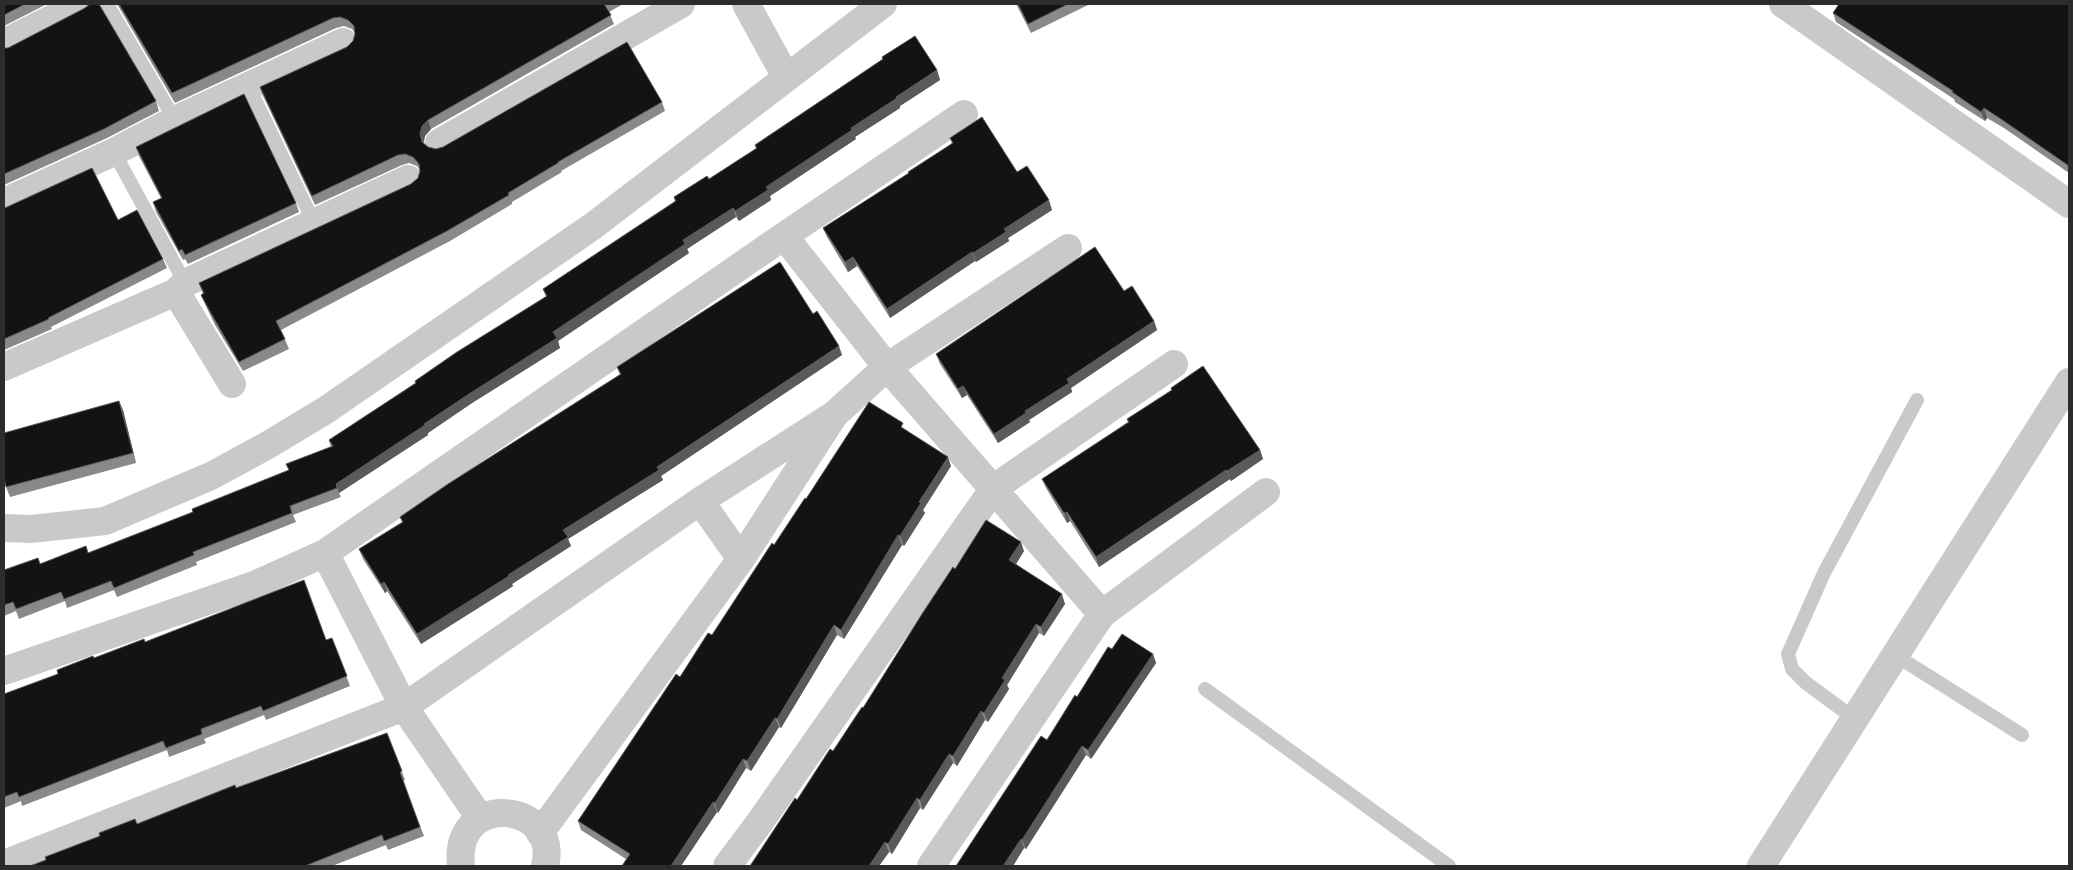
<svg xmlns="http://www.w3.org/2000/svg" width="2073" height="870" viewBox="0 0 2073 870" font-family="Quicksand,sans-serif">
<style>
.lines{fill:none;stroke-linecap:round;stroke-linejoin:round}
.lane{stroke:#c9c9c9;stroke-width:14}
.street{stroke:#c9c9c9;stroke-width:28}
.wall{fill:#898989}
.shaded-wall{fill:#5a5a5a}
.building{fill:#131313;stroke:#5a5a5a}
</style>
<rect width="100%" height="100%" fill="#fff"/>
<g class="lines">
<path class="lane" d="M107,4L175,120
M249,87L314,223
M114,152L185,283
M1895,655L2022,735
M1205,689L1449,866
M1855,719L1806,683L1792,669L1788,654L1824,573L1917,400"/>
<path class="street" d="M746,4L786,77
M1783,4L2069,204
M4,43L81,4
M439,143L681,4
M4,202L114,152L175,120L343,42
M176,292L232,384
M4,367L176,292L185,283L408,179
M700,501L741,559
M4,528L31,529L105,521L211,476L268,445L326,410L593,226L883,4
M325,553L404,707L480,818
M1102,614L1266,492
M4,671L254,585L325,553L784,236
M540,833L741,559L835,414L887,367L1068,248
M4,864L404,707L700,501L835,414
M461,866C452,790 561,801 545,866
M727,866L757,826L994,488L1174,364
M931,866L1102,614L887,367L784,236L964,114
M1761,866L2069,382"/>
</g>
<path class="wall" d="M4,4H47L4,26Z
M117,4H623L609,12L614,24L431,129L425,136L424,143L428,147L436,149L662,102L665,111L561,171L562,172L512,202V204L450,241L281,330L289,349L243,371L215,325L205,304L201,295L203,294L199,283L411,184L418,178L420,170L417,166L409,163L402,165L315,205L263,96L260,87L347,47L353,41L355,33L352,29L344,26L336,28L175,103Z
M1016,4H1090L1031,33Z
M2069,4V173L2004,128L1987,118L1985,121L1955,102L1954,99L1836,22L1833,13Z
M99,5L156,101L159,111L107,138L4,185V48H8Z
M882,57L937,70L940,80L900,106V108L855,137L856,139L770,196L771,200L739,221L736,217L687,249L689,253L558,341L560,348L472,403L428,433V435L339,493L341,497L293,515L296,522L196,562L197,565L117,597L114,590L67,608L65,601L19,619L16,611L4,616V570L40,564L88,553L193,512L289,470L331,447L329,440L546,297L543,289L675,201L674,197L709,179L756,149L755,145L883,59Z
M950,138L1017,172L1052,210L1008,238L1009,241L976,262L975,261L890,318L857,266L848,272L827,237L823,228L908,174L952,143Z
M136,147L296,203L299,212L188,264L185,259L183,260L156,212L153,202L161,198L139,156Z
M4,208L118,220L163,259L167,268L51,327L52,329L4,350Z
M1124,291L1154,321L1157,330L1071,388L1072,392L1029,420L1030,422L998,443L967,395L962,398L940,364L936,354Z
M813,314L842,355L661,476L663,480L568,539L571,546L512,584L513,586L421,644L387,591L385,593L363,559L359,549L402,522L400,517L620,375L617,367Z
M1171,388L1260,450L1263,459L1231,481L1230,479L1099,567L1070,521L1067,523L1046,488L1042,479L1128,422L1127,419L1172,391Z
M123,410L136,463L10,497L6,487Z
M905,429L951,466L923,510L925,513L904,546L902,545L844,639L837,635L781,728L779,727L751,771L746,768L718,813L717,812L681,866H622L626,859L581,830L578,821L680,677L712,635L806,499Z
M1024,551L1016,564L1065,604L1044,636L1039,633L1007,685L1009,689L988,722L985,720L957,766L953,763L923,810L920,808L892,854L889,852L879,866H750L797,800L833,751L863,708L955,569Z
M332,638L350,686L266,720L264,715L204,739L206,743L169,757L167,750L22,806L21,801L4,808V694L58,674L94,658L145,642L326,640Z
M1112,649L1153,654L1156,663L1091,759L1086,755L1026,849L1024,848L1013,866H956L1077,697Z
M387,733L405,780L403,781L424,836L388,850L386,845L332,866H30L137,824Z"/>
<path class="shaded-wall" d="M937,70L940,80L900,106V108L855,137L856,139L770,196L771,200L739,221L735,211L766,187L896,97Z
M1984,108L1987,118L1985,121L1981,112Z
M428,120L431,129L425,136L423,143L420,134L422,126Z
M1049,200L1052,210L1008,238L1009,241L976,262L973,253L1004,229Z
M733,208L736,217L687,249L689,253L558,341L560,348L472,403L428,433V435L339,493L336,484L424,424L683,240Z
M972,252L975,261L890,318L887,309Z
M853,257L857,266L848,272L845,262Z
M1154,321L1157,330L1071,388L1072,392L1029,420L1030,422L998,443L994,434L1067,379Z
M839,346L842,355L661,476L663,480L568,539L571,546L512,584L513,586L421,644L417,634L508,575L563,530Z
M963,386L967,395L962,398L958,389Z
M119,401L123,410L136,463L133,453Z
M1260,450L1263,459L1231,481L1227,471Z
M948,457L951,466L923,510L925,513L904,546L900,536L919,502Z
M1226,470L1230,479L1099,567L1096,557Z
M1067,512L1070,521L1067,523L1064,513Z
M898,535L902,545L844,639L841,630Z
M1021,542L1024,551L1013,569L1009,560Z
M384,582L387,591L385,593L381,584Z
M1062,594L1065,604L1044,636L1041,627Z
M1036,624L1039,633L1007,685L1009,689L988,722L984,713L1002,678Z
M834,625L837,635L781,728L777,719Z
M1153,654L1156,663L1091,759L1088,750Z
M981,711L985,720L957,766L953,756Z
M775,718L779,727L751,771L747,761Z
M1082,746L1086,755L1026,849L1022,840Z
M949,754L953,763L923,810L920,800Z
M743,759L746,768L718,813L715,803Z
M917,798L920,808L892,854L888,844Z
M713,802L717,812L681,866H671Z
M1021,839L1024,848L1013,866H1003Z
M885,842L889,852L879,866H869Z"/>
<path class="building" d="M4,4H25L4,15Z
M90,4H99L156,101L104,129L4,174V48H8L85,8Z
M119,4H604L611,15L428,120L422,126L420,134L422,142L428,147L436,149L443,147L627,42L662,102L558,162V163L508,193L509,195L447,231L276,321L285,339L239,362L212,315L201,295L204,293L199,283L411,184L418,178L420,171L419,164L413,157L405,154L398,155L312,196L260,87L347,47L353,41L355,34L354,26L348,20L340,17L333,18L172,93Z
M1018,4H1068L1028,24Z
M1839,4H2069V166L2001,119L1984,108L1981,112L1952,92L1953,91L1833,13Z
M915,36L937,70L896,97L897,98L851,128L852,130L766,187L768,190L735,211L733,208L683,240L685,244L553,332L557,338L469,394L424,424L425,425L336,484L337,488L290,506L292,513L193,552L194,555L114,588L111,581L64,599L61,592L16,609L13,602L4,605V570L38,558L40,564L86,546L88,553L193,512L192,509L289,470L286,464L333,446L329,440L416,383L415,381L457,352L547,296L543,289L676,201L674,197L707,176L709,179L757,148L755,145L843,86L883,59L882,57Z
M244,94L296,203L185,255L182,249L179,251L153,202L162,198L136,147Z
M982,117L1017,172L1027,166L1049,200L1004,229L1006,232L973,253L972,252L887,309L853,257L845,262L823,228L909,173L908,172L953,143L950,138Z
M92,168L118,220L137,210L163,259L48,318L49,319L4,339V208L7,207Z
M1095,247L1124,291L1132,286L1154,321L1067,379L1069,383L1025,411L1026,413L994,434L963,386L958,389L936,354Z
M780,262L813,314L817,311L839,346L657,467L659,470L563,530L568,537L508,575L509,576L417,634L384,582L381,584L359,549L403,522L400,517L448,484L621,374L617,367Z
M1203,366L1260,450L1227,471L1226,470L1096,557L1067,512L1064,513L1042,479L1129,422L1127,419L1172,390L1171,388Z
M119,401L133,453L6,487L4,477V433Z
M869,402L903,423L901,427L948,457L919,502L921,503L900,536L898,535L841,630L834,625L777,719L775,718L747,761L743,759L715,803L713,802L671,866H622L630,854L578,821L676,674L680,677L708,633L712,635L772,543L774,545L805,498L806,499Z
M986,520L1021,542L1009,560L1062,594L1041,627L1036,624L1002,678L1005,680L984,713L981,711L953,756L949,754L920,800L917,798L888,844L885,842L869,866H750L795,798L797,800L830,749L833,751L862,707L863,708L922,614L953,567L955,569Z
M304,580L326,640L332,638L347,676L263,711L261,706L201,729L202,734L166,748L163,741L19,797L17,792L4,797V694L58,674L57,670L93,656L94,658L144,639L145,642Z
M1122,634L1153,654L1088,750L1082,746L1022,840L1021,839L1003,866H956L1041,736L1047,740L1075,695L1077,697L1108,647L1112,649Z
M387,733L402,771L400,772L420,827L384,841L382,835L305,866H30L46,860L45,857L100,836L99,833L135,819L137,824L235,785L236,788Z"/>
<rect width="2073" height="870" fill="none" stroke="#2c2c2c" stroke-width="10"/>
</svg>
